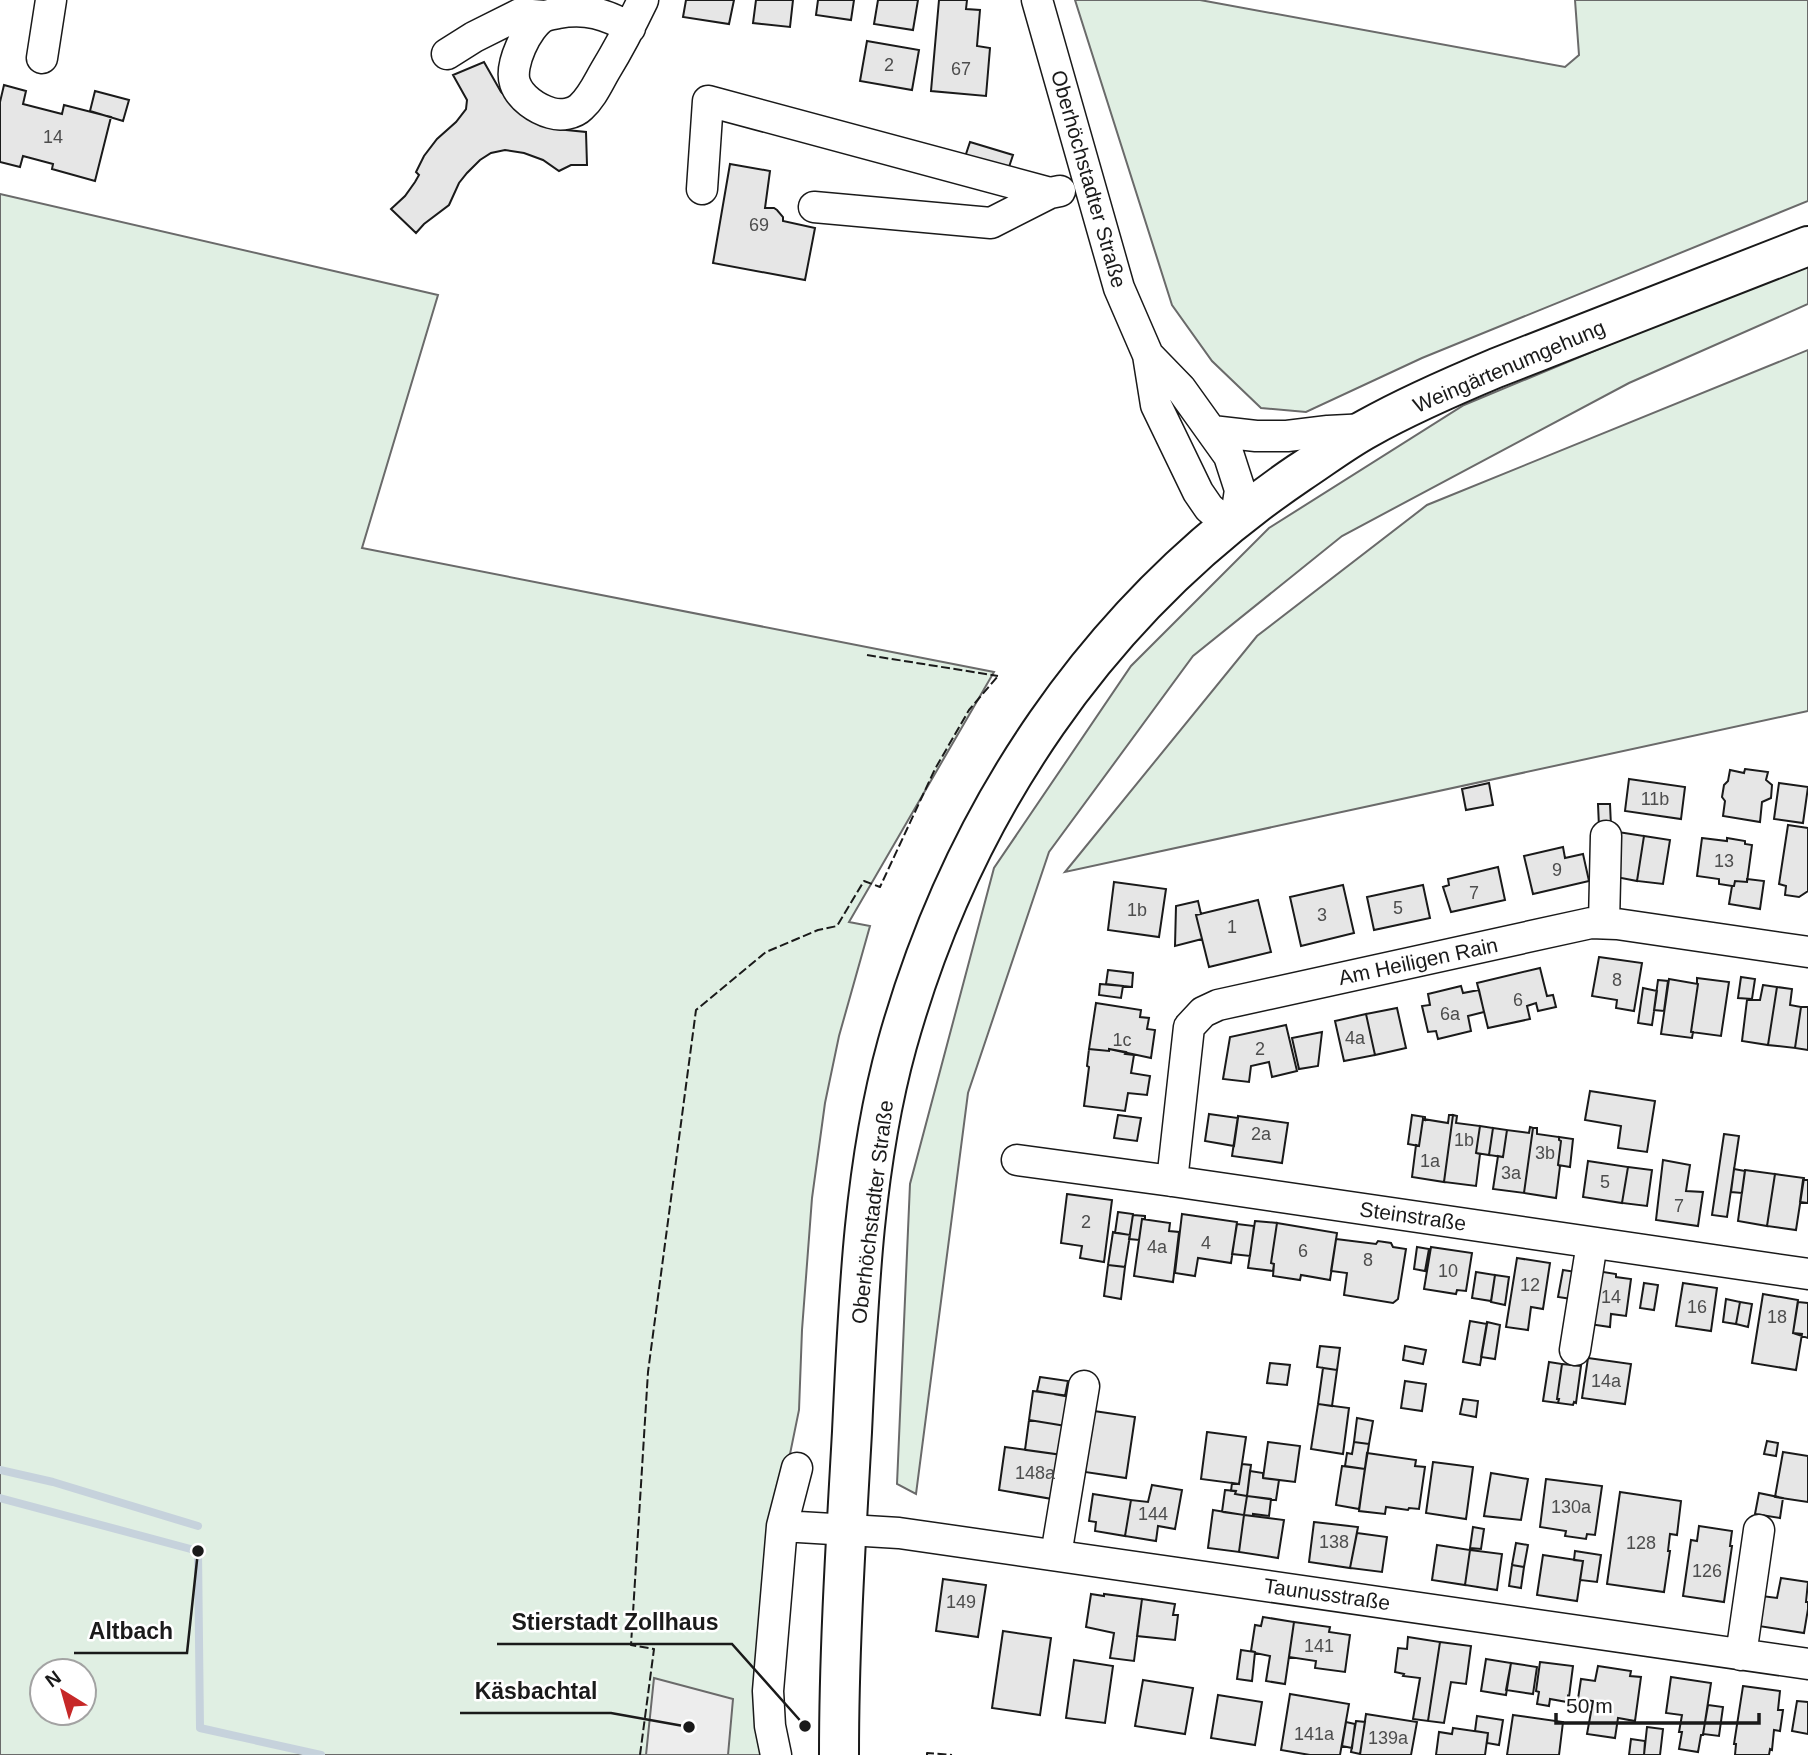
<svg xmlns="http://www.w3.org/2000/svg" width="1808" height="1755" viewBox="0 0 1808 1755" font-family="Arial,sans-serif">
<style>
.green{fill:#e0efe3;stroke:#6a6a6a;stroke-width:2;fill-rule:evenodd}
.parking{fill:#ededed;stroke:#6a6a6a;stroke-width:2}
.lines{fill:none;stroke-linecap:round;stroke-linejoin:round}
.stream{stroke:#c6d2dc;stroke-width:8}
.building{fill:#e6e6e6;stroke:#1a1a1a;stroke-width:2}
.minor-casing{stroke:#1a1a1a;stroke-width:33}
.major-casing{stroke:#1a1a1a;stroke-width:42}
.minor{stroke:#fff;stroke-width:30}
.major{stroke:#fff;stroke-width:38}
.fence{stroke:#1a1a1a;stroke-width:2;stroke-dasharray:9 3.5;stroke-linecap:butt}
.labels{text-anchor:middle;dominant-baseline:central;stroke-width:5;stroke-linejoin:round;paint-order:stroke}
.number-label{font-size:18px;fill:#4d4d4d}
.street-label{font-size:21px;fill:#1a1a1a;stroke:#fff}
.leader{fill:none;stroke:#1a1a1a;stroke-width:2.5}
.callout-dot{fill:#1a1a1a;stroke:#fff;stroke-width:2.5}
.callout-label{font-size:23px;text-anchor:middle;font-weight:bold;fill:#1a1a1a;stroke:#fff;stroke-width:5;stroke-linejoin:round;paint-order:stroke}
</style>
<rect width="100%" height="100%" fill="#fff"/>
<path class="green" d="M1075,0H1200L1565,67L1579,55L1575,0H1808V201L1422,358L1306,412L1261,408L1212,361L1172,305Z
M0,194L438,295L362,548L994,672L849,922L870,926L839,1036L825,1103L812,1198L802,1330L799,1410L771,1547L768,1755H0ZM42,1671H84V1713H42Z
M1808,262V304L1629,383L1342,536L1193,656L1049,852L968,1093L916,1494L897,1484L910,1184L994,868L1131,666L1269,528L1464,405Z
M1808,350V711L1065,872L1257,636L1427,505Z"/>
<path class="parking" d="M654,1678L733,1699L728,1755H646Z"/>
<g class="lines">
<path class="stream" d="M0,1470L53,1482L198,1526
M0,1498L198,1551L200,1728L321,1755"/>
</g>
<path class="building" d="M686,0H734L729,24L683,17Z
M756,0H793L790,27L753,23Z
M818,0H854L851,20L816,15Z
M878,0H918L913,30L874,24Z
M939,0H967L966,9L980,10L977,46L990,48L986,96L931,91Z
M867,41L919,50L912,90L860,81Z
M484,62L501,92L520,111L556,129L586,132L587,165H571L559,171L543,160L524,153L505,150L491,153L480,160L467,173L459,183L449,205L424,224L416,233L391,209L405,196L415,182L419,175L416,172L424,156L437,139L456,122L466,109L467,100L453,75Z
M4,85L26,91L23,104L62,114L64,105L111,117L95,181L52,169L53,164L23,156L20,167L0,162V102Z
M95,91L129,100L123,121L90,111Z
M970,142L1013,155L1006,176L963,163Z
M730,164L770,171L765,208H774L777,210L783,217V221L815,228L805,280L713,263Z
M1745,769L1768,772L1766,780L1772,785L1771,798L1762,802L1760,822L1723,816L1725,801L1722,797L1724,785L1728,781L1730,770L1744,773Z
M1629,779L1685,787L1681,819L1625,811Z
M1489,783L1493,805L1466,810L1462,789Z
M1779,783L1808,787L1803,823L1774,819Z
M1598,804H1610L1611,826L1599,827Z
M1788,825L1808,828V891L1799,897L1785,895L1786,886L1779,884Z
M1618,832L1644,836L1637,881L1611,876Z
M1644,836L1670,840L1663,884L1637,881Z
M1702,838L1727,841V838L1745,841V844L1752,845L1747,882L1735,881L1734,886H1732L1719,884V879L1697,876Z
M1563,847L1565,858L1583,854L1589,881L1533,894L1524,856Z
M1498,867L1505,900L1451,912L1443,887L1449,885L1448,879Z
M1747,879L1764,881L1760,909L1729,904L1732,886H1734L1735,881L1747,882Z
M1114,882L1166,889L1159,937L1108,930Z
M1343,885L1354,933L1301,946L1290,897Z
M1423,885L1430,918L1374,930L1367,897Z
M1258,900L1271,952L1209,967L1196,915Z
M1198,901L1201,914L1196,915L1202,939L1175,946L1176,906Z
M1599,957L1642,963L1634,1011L1616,1008L1617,1000L1592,996Z
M1540,968L1547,996L1553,995L1556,1007L1538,1011L1536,1003L1527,1006L1530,1019L1488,1028L1477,983Z
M1108,970L1133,973L1132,987L1106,984Z
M1741,977L1755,979L1752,999L1738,998Z
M1697,978L1729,982L1721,1036L1691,1032L1698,984L1697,983Z
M1669,979L1698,984L1691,1032H1693L1692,1038L1661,1034Z
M1658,980L1668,981L1664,1011L1654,1010Z
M1100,984L1123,986L1121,998L1099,995Z
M1763,985L1777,987L1768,1045L1742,1041L1747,1000H1760Z
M1461,986L1463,993L1479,990L1484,1012L1468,1016L1471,1031L1438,1039L1436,1031L1428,1032L1422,1006L1430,1005L1428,994Z
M1777,987L1792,989L1790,1005L1801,1007L1795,1048L1768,1045Z
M1643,988L1657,991L1652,1025L1638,1023Z
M1096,1003L1141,1010L1140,1017L1149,1018L1147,1029L1155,1030L1151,1058L1109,1049V1051L1089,1049Z
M1801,1007H1808V1050L1795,1048Z
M1397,1008L1406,1048L1375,1055L1366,1014Z
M1366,1014L1375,1055L1344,1061L1335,1021Z
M1286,1025L1297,1071L1272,1077L1269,1062L1251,1066L1249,1082L1223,1079L1230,1037Z
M1322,1032L1318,1066L1299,1069L1292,1038Z
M1089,1049L1109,1051V1049L1126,1052L1125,1054L1134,1055L1131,1073L1150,1076L1147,1095L1128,1093L1125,1111L1084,1106L1089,1067L1087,1066Z
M1590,1091L1655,1101L1647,1152L1618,1148L1621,1126L1585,1120Z
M1209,1114L1238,1118L1234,1146L1205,1141Z
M1118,1115L1141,1118L1137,1141L1114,1138Z
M1412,1115L1425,1117V1120L1423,1119L1419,1146L1408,1144Z
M1449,1115H1453L1444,1182L1412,1177L1416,1145L1419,1146L1423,1119L1448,1123Z
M1453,1115L1457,1116L1456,1123L1480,1126L1476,1153L1480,1154L1476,1186L1444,1182Z
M1238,1116L1288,1123L1282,1163L1232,1156Z
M1480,1126L1493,1128L1489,1155L1476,1153Z
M1530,1127L1533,1128L1524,1193L1493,1189L1498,1156L1503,1157L1507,1130L1529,1133Z
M1493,1128L1507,1130L1503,1157L1489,1155Z
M1533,1128H1537V1134L1559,1137V1140L1561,1141L1558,1165L1560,1166L1556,1198L1524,1193Z
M1724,1134L1739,1136L1727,1217L1712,1215Z
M1559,1137L1573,1139L1570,1167L1558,1165L1561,1141L1559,1140Z
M1663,1160L1690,1165L1686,1191L1703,1192L1698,1226L1656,1220Z
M1588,1161L1628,1167L1622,1203L1583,1197Z
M1628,1167L1652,1170L1647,1206L1622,1203Z
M1734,1169L1745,1171L1742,1193L1731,1192Z
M1745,1170L1775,1174L1767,1226L1738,1221Z
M1775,1174L1804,1178L1796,1230L1767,1226Z
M1803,1180H1808V1203L1800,1202Z
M1067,1194L1112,1200L1104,1262L1080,1258L1082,1246L1061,1243Z
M1118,1212L1133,1214L1130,1235L1115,1233Z
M1182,1214L1237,1222L1231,1263L1198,1258L1195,1276L1175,1273Z
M1133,1215L1145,1216V1219H1142L1139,1240L1129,1239Z
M1142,1219L1170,1223L1169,1231L1179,1232L1173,1282L1134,1276Z
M1255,1221L1277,1223L1271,1263L1274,1264L1273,1271L1248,1268Z
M1277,1223L1337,1233L1330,1280L1301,1275L1300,1280L1273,1276L1274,1264L1271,1263Z
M1237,1224L1254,1226L1250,1256L1232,1254Z
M1113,1232L1130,1235L1125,1267L1108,1265Z
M1336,1239L1376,1244L1378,1241L1391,1243L1393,1247L1406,1249L1398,1299L1393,1303L1344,1295L1347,1273L1331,1271Z
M1417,1247L1429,1249L1425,1271L1414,1269Z
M1431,1247L1472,1253L1466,1291L1457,1290L1456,1294L1424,1289Z
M1517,1258L1550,1263L1543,1309L1531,1307L1528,1330L1506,1327Z
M1108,1265L1125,1267L1121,1299L1104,1296Z
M1563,1270L1576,1272L1572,1299L1558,1297Z
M1597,1271L1616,1274V1277L1631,1279L1626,1316L1611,1314L1610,1327L1589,1324Z
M1476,1272L1495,1275L1491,1301L1472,1298Z
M1495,1275L1509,1277L1505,1305L1491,1302Z
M1644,1283L1658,1285L1654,1310L1640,1308Z
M1683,1283L1717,1288L1711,1331L1676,1326Z
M1763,1294L1798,1300L1793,1333L1802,1334L1796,1370L1752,1363Z
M1726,1299L1740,1302L1736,1324L1723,1322Z
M1740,1302L1752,1304L1748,1327L1736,1324Z
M1798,1302L1808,1303V1338L1793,1333Z
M1470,1321L1487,1324L1480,1365L1463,1362Z
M1487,1322L1500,1325L1495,1359L1481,1357Z
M1320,1346L1340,1348L1337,1370L1317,1367Z
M1405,1346L1426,1350L1423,1364L1403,1360Z
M1588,1358L1631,1364L1625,1404L1582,1398Z
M1549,1362L1562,1364L1557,1399H1559L1558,1403L1543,1401Z
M1270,1363L1290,1365L1287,1385L1267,1383Z
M1562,1364L1581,1366L1576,1403L1574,1402L1573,1405L1558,1403L1559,1399H1557Z
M1323,1368L1337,1370L1332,1406L1318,1404Z
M1040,1377L1068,1381L1065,1396L1037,1391Z
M1405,1381L1426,1384L1422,1411L1401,1408Z
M1033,1391L1070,1396L1066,1426L1029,1420Z
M1463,1399L1478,1401L1476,1417L1460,1414Z
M1318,1404L1349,1408L1343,1454L1311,1449Z
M1094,1411L1135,1417L1126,1478L1085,1472Z
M1357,1418L1373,1421L1369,1444L1354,1442Z
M1029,1420L1066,1426L1061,1455L1025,1450Z
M1207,1432L1246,1437L1239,1484L1201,1479Z
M1767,1441L1778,1443L1776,1456L1764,1454Z
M1268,1442L1300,1446L1295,1482L1263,1478Z
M1354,1442L1369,1444L1365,1469L1345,1466L1347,1453L1352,1454Z
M1005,1447L1071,1456L1064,1501L999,1490Z
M1783,1452L1808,1456V1502L1775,1497Z
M1367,1453L1416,1460L1415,1466L1425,1467L1419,1509L1409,1508L1408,1510L1386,1507L1385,1514L1359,1511Z
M1433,1462L1473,1467L1466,1519L1426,1513Z
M1242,1464L1251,1465L1247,1496L1235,1494L1236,1491H1231L1232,1483L1239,1484Z
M1342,1466L1365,1469L1359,1509L1336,1505Z
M1250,1471L1263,1473V1478L1279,1480L1276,1500L1247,1496Z
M1491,1473L1528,1479L1521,1520L1484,1516Z
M1546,1479L1602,1486L1595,1535L1587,1534L1586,1539L1565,1536L1566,1531L1540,1527Z
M1152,1485L1182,1490L1175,1529L1158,1526L1156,1541L1125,1536L1131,1500L1148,1502Z
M1225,1490L1236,1491L1235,1494L1247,1496L1244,1515L1222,1512Z
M1620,1492L1681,1501L1677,1535L1670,1534L1668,1551H1670L1664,1592L1607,1584Z
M1759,1493L1783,1498L1780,1518L1755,1514Z
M1093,1494L1131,1500L1125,1536L1095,1531L1096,1522L1089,1521Z
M1247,1496L1271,1499L1269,1516L1253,1514V1516L1244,1515Z
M1213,1510L1244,1515L1239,1552L1208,1548Z
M1244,1515L1284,1520L1278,1558L1239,1552Z
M1314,1522L1358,1527L1350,1568L1309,1562Z
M1699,1526L1732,1531L1730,1546H1732L1724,1602L1683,1596L1691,1540L1697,1541Z
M1473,1527L1484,1529L1481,1549L1470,1548Z
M1357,1533L1387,1537L1382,1572L1350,1568Z
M1516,1543L1528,1545L1524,1567L1512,1565Z
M1437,1545L1470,1550L1465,1585L1432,1580Z
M1470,1550L1502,1554L1497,1590L1465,1585Z
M1575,1551L1601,1555L1597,1582L1580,1580L1583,1561L1574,1560Z
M1543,1555L1583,1561L1577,1601L1537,1595Z
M1512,1565L1524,1567L1521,1588L1509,1586Z
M1781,1578L1808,1582L1806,1602H1808V1609L1804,1633L1752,1625L1753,1595L1777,1598Z
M943,1579L986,1585L978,1637L936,1631Z
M1091,1594L1104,1596V1594L1142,1599L1134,1661L1110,1658L1114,1633L1086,1627Z
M1142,1599L1175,1604L1173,1615H1178L1175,1640L1137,1636Z
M1263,1617L1294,1622L1285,1684L1266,1681L1270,1656L1255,1653V1652L1251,1651L1255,1625L1261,1626Z
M1294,1622L1330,1627L1329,1632L1350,1635L1345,1672L1315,1668L1316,1661L1289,1657Z
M1003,1631L1051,1638L1040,1715L992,1708Z
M1408,1637L1440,1642L1428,1721L1413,1719L1420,1678L1403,1676L1404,1674L1395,1672L1398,1648L1407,1649Z
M1440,1642L1471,1646L1466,1684L1451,1682L1444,1723L1428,1721Z
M1241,1650L1255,1652L1252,1681L1237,1679Z
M1486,1659L1511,1663L1506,1695L1481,1691Z
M1074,1660L1113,1666L1105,1723L1066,1718Z
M1540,1662L1573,1666L1569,1697L1568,1696L1567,1702L1550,1699L1549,1706L1537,1704L1539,1692L1536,1691Z
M1511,1663L1537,1667L1533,1694L1506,1690Z
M1598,1666L1631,1671L1630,1676L1641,1677L1635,1721L1618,1718L1615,1738L1587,1734L1593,1701L1578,1699L1581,1679L1595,1681Z
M1671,1677L1711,1683L1703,1735H1701L1698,1752L1679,1749L1682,1732H1679L1682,1715L1666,1713Z
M1143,1680L1193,1688L1185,1734L1135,1726Z
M1743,1686L1780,1691L1778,1710H1783L1780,1731L1774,1730L1772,1750L1770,1749L1769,1755H1735L1736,1744H1734Z
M1290,1694L1349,1704L1340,1755H1310L1281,1750Z
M1218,1695L1262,1702L1255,1745L1211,1738Z
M1797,1701L1808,1702V1734L1792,1731Z
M1708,1705L1723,1707L1719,1736L1703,1734Z
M1366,1714L1417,1722L1411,1755H1360Z
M1513,1715L1563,1722L1559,1755H1507Z
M1477,1716L1503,1720L1499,1745L1487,1743L1488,1733L1475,1731Z
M1356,1721L1365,1722L1360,1754L1351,1752Z
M1346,1722L1355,1724L1352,1748L1342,1746Z
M1647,1727L1663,1729L1660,1755H1644Z
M1453,1728L1488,1733L1485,1755H1436L1439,1732L1452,1734Z
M1631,1739L1645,1741L1644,1755H1629Z"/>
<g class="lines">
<g class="minor-casing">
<path id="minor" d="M1037,0L1119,288L1148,355L1156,405L1198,492L1209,508L1229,525L1237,510L1240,490L1229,456L1181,389L1148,355
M630,28C606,14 586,8 558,13C554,14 547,15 543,17C527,27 509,65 515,83C520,98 537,109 551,113C561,116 574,114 581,107C592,97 598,83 605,71C619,48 631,25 643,0
M447,54L474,37L520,14L544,16
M42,58L51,0
M702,189L708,101L1050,193
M814,207L991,223L1050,193L1060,191
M1212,431L1256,436H1287L1328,431L1367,429
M1604,923L1606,836
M1017,1160L1172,1181L1808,1274
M1172,1181L1189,1027L1203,1012L1218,1005L1591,923L1617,924L1808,952
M1575,1350L1592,1243
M782,1526L899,1533L1808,1664
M1056,1555L1084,1386
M1741,1655L1759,1530
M776,1755L770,1726L768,1691L782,1526L797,1468"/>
</g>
<g class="major-casing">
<path id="major" d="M839,1755C839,1647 846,1539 852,1432C858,1304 863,1168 897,1045C962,812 1097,610 1299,473C1322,458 1344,441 1368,428C1409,405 1453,386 1496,368L1808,246"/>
</g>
<use href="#minor" class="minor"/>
<use href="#major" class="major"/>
<path class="fence" d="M867,655L998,676
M640,1755L654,1649L631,1645L648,1372L696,1010L766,952L818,930L837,926L864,881L880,887L935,769L969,710L998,676
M927,1755V1753L952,1755"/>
</g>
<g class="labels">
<g class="number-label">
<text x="889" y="65">2</text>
<text x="961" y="69">67</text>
<text x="53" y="137">14</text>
<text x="759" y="225">69</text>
<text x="1655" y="799">11b</text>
<text x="1724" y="861">13</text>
<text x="1557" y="870">9</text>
<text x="1474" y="893">7</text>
<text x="1398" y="908">5</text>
<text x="1137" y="910">1b</text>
<text x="1322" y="915">3</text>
<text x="1232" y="927">1</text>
<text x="1617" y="980">8</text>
<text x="1518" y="1000">6</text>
<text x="1450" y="1014">6a</text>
<text x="1355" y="1038">4a</text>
<text x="1122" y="1040">1c</text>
<text x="1260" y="1049">2</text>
<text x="1261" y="1134">2a</text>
<text x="1464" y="1140">1b</text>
<text x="1545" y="1153">3b</text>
<text x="1430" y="1161">1a</text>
<text x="1511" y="1173">3a</text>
<text x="1605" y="1182">5</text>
<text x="1679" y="1206">7</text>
<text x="1086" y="1222">2</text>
<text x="1206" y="1243">4</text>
<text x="1157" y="1247">4a</text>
<text x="1303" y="1251">6</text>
<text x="1368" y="1260">8</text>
<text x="1448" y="1271">10</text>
<text x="1530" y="1285">12</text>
<text x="1611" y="1297">14</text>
<text x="1697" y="1307">16</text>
<text x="1777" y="1317">18</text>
<text x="1606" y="1381">14a</text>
<text x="1035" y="1473">148a</text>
<text x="1571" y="1507">130a</text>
<text x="1153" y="1514">144</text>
<text x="1334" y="1542">138</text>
<text x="1641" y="1543">128</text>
<text x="1707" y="1571">126</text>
<text x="961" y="1602">149</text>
<text x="1319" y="1646">141</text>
<text x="1314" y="1734">141a</text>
<text x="1388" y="1738">139a</text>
</g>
<g class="street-label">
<text transform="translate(1089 179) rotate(74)">Oberhöchstadter Straße</text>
<text transform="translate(1509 366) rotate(-23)">Weingärtenumgehung</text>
<text transform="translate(1418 961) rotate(-12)">Am Heiligen Rain</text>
<text transform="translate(872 1212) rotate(-83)">Oberhöchstadter Straße</text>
<text transform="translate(1413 1216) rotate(8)">Steinstraße</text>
<text transform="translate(1327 1594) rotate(8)">Taunusstraße</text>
</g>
</g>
<path class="leader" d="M805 1726L732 1644H497M198 1551L187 1653H74M689 1727L611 1713H460"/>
<g class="callout-dot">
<circle cx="805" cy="1726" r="7"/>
<circle cx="198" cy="1551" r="7"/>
<circle cx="689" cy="1727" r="7"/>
</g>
<g class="callout-label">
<text x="615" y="1630">Stierstadt Zollhaus</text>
<text x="131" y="1639">Altbach</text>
<text x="536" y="1699">Käsbachtal</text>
</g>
<g transform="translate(63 1692) rotate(323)"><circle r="33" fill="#ffffff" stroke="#a3a3a3" stroke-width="2"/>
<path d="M0-5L12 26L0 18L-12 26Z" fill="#c62828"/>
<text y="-10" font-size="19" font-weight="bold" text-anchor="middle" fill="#1a1a1a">N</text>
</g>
<path d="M1556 1713v10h203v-10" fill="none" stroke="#1a1a1a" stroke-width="3.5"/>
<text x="1566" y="1713" font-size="21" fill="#1a1a1a" stroke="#ffffff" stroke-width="5" paint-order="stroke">50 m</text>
</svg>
